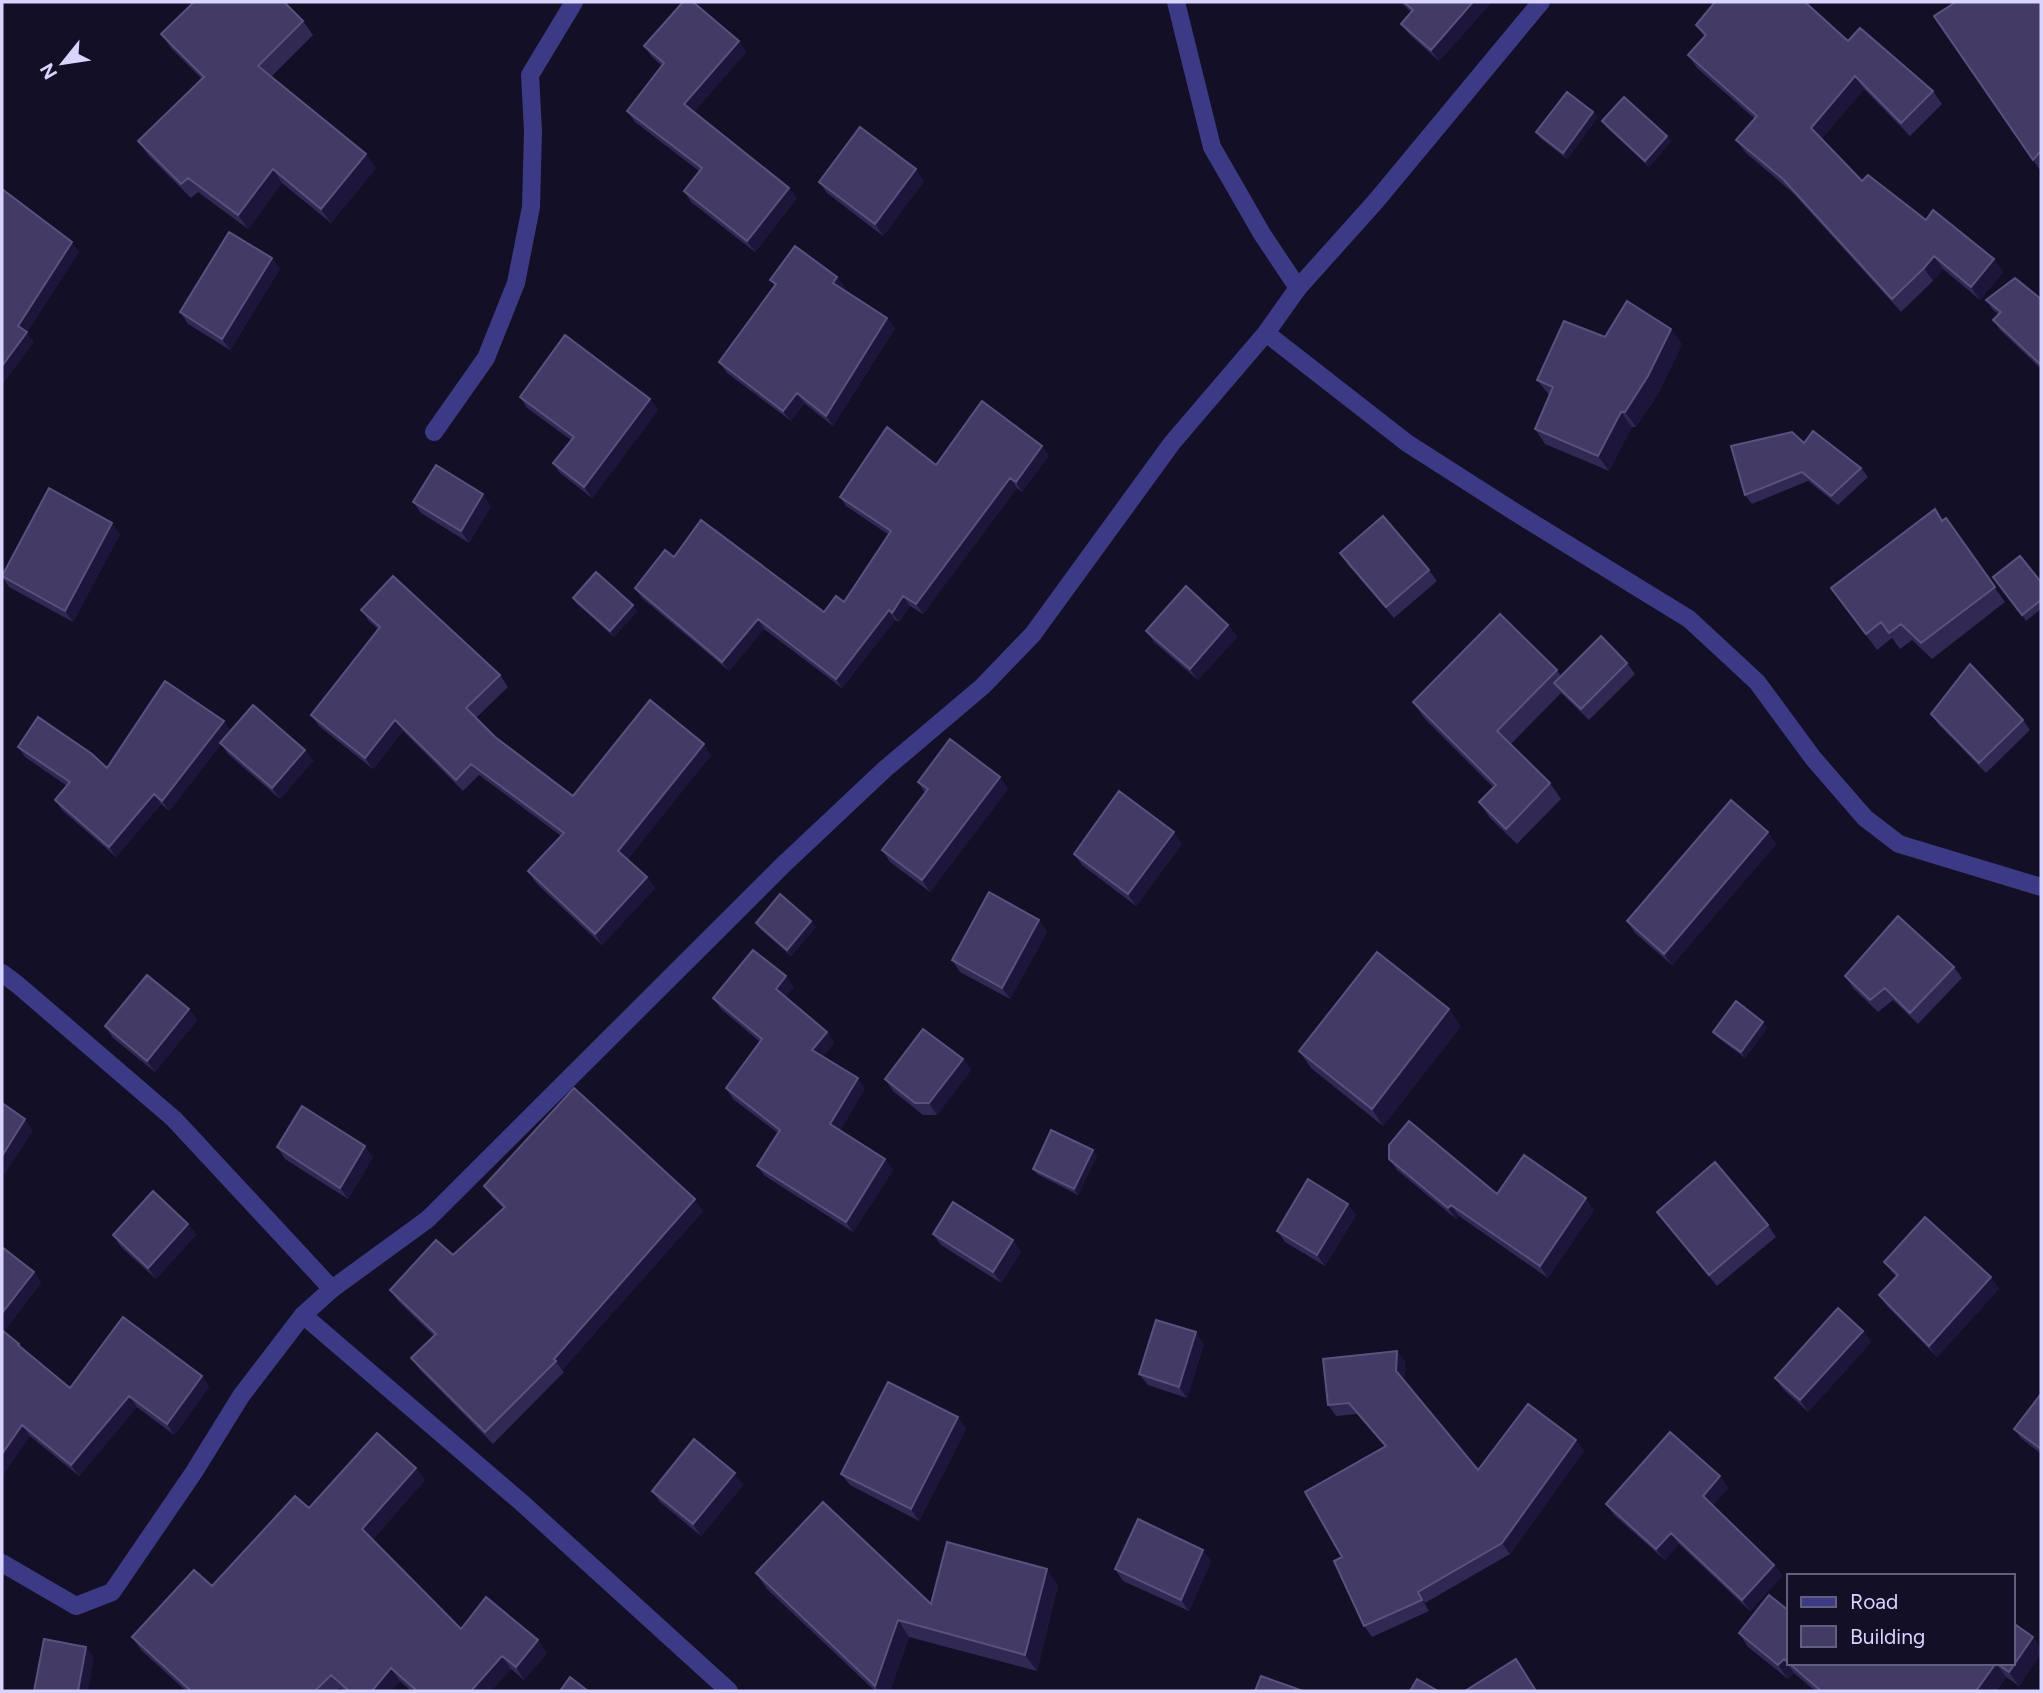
<svg xmlns="http://www.w3.org/2000/svg" width="2043" height="1693" viewBox="0 0 2043 1693" font-family="Figtree,sans-serif">
<style>
.lines{fill:none;stroke-linecap:round;stroke-linejoin:round}
.minor{stroke:#3d3a85;stroke-width:18}
.wall{fill:#312854}
.shaded-wall{fill:#1d163a}
.building{fill:#433a66;stroke:#5a527e;stroke-width:2}
</style>
<rect width="100%" height="100%" fill="#130f26"/>
<g class="lines">
<path class="minor" d="M1176,2L1212,147L1262,234L1298,288
M1266,333L1407,443L1518,514L1689,619L1757,682L1813,758L1865,818L1899,844L2041,887
M434,432L486,358L516,283L531,207L533,131L530,75L574,2
M2,973L18,985L174,1119L332,1289
M303,1315L521,1502L729,1691
M2,1563L76,1606L112,1592L194,1472L241,1396L303,1315L332,1289L428,1219L783,865L885,769L983,686L1033,634L1172,443L1266,333L1298,288L1376,201L1541,2"/>
</g>
<path class="wall" d="M1400,2H1489L1490,4L1439,61L1410,35L1401,24L1411,12Z
M2041,2V168L2040,170L2033,160Z
M303,21L313,35L271,77L376,168L331,223L282,183L248,229L198,192L191,198L148,155L138,141L202,79L171,48L161,34Z
M1696,25L1848,41L1933,91L1942,104L1910,136L1864,89L1821,139L1862,181L1926,220L1994,259L2003,272L1980,300L1943,269L1933,281L1901,312L1792,192L1746,153L1736,140L1755,119L1697,68L1688,55L1704,36Z
M739,41L746,52L694,112L789,188L797,198L755,252L691,202L684,191L699,171L635,122L627,111L662,66L652,57L644,46Z
M1593,112L1597,118L1567,159L1540,138L1536,132Z
M1602,121L1667,136L1671,141L1649,167L1606,127Z
M924,181L883,236L827,193L819,182Z
M280,269L230,350L188,324L180,312Z
M837,277L845,288L844,289L895,328L833,426L804,403L791,421L727,373L719,362L775,286L770,280Z
M2041,299V369L2000,330L1993,320L1998,314L1993,310L1986,300Z
M1605,337L1682,344L1659,392L1636,427H1632L1609,471L1545,444L1535,429L1549,395L1537,380Z
M520,397L650,399L658,410L592,498L560,473L553,463L571,440L527,408Z
M1804,443L1861,468L1868,477L1838,505L1808,481L1752,504L1745,495Z
M1049,455L1022,492L1017,488L923,614L910,606L899,622L895,620L842,688L764,629L729,671L642,598L635,588L674,557L824,612L844,602L889,535L846,506L840,497L936,465Z
M413,502L491,506L469,543L421,513Z
M1946,518L2005,602L1932,659L1912,640L1900,649L1892,638L1877,650L1831,588Z
M120,534L73,622L9,587L2,576Z
M1340,553L1429,570L1437,581L1394,618L1348,565Z
M1993,577L2041,582V609L2026,621Z
M573,598L633,605L637,611L614,637L577,604Z
M361,610L500,675L508,687L476,718L495,737L573,796L711,755L627,860L647,877L655,888L602,945L536,883L528,871L561,836L479,775L463,791L403,731L373,769L319,726L311,715L379,630L369,621Z
M1228,625L1237,637L1198,680L1154,642L1146,631Z
M1627,663L1635,674L1589,720L1561,693L1511,744L1550,783L1561,799L1517,844L1490,818L1479,802L1493,787L1424,718L1413,702L1557,670L1561,676Z
M1931,714L2023,720L2030,730L1986,773L1938,724Z
M231,731L305,750L313,761L280,799L228,754L221,744L169,811L161,804L116,857L62,810L55,800L67,786L25,757L18,747L107,768Z
M918,782L1008,789L930,892L890,862L882,850L925,793Z
M1768,832L1776,844L1672,965L1635,933L1627,921Z
M1182,844L1136,906L1082,865L1074,854Z
M756,923L816,927L791,956L760,929Z
M1047,932L1010,999L960,972L952,960Z
M1954,967L1962,978L1918,1024L1893,1000L1878,1012L1853,988L1845,976Z
M794,987L785,997L827,1032L834,1043L823,1056L865,1088L840,1131L885,1159L893,1170L853,1232L765,1176L757,1166L778,1133L733,1099L726,1088L760,1042L721,1009L713,998Z
M189,1009L197,1020L155,1072L113,1038L105,1026Z
M1763,1022L1767,1028L1745,1058L1717,1037L1713,1032Z
M1461,1026L1383,1126L1311,1068L1299,1051Z
M963,1059L971,1070L937,1115H923L893,1091L885,1079Z
M277,1147L373,1157L348,1199L285,1159Z
M1097,1156L1078,1195L1037,1174L1033,1169Z
M1389,1159L1497,1194L1594,1210L1548,1278L1459,1216L1456,1219L1397,1170Z
M484,1186L703,1211L562,1370L564,1372L493,1444L420,1370L411,1358L434,1336L398,1301L390,1290L453,1255L503,1208L492,1197Z
M1657,1212L1768,1225L1776,1237L1717,1286L1665,1223Z
M1356,1215L1325,1266L1285,1242L1277,1231Z
M188,1224L196,1235L156,1279L121,1247L113,1235Z
M933,1234L1013,1240L1021,1252L1001,1283L941,1245Z
M2,1247L34,1272L41,1283L4,1331L24,1351L70,1388L202,1376L209,1387L174,1435L137,1407L79,1476L30,1436L2,1476Z
M1884,1262L1999,1289L1937,1357L1887,1306L1879,1295L1896,1277Z
M1863,1331L1871,1342L1808,1412L1783,1389L1775,1378Z
M1204,1344L1187,1398L1148,1385L1139,1374Z
M1397,1351L1405,1362L1404,1380L1478,1470L1576,1440L1584,1451L1510,1554L1425,1603L1429,1611L1372,1637L1364,1626L1342,1557L1385,1447L1357,1414L1336,1416L1328,1405Z
M2041,1394V1454L2021,1438L2014,1429Z
M958,1417L966,1429L919,1521L850,1485L841,1474Z
M416,1468L425,1480L372,1540L461,1629L547,1653L524,1680L511,1669L491,1691H411L400,1681L391,1691H343L340,1688L337,1691H186L141,1650L132,1637L212,1586L309,1508Z
M1720,1476L1728,1488L1712,1506L1774,1565L1782,1576L1750,1611L1679,1544L1665,1560L1614,1515L1606,1504Z
M743,1485L701,1536L660,1502L652,1491Z
M1211,1561L1189,1611L1123,1581L1115,1569Z
M756,1573L931,1604L1058,1585L1037,1671L909,1637L890,1691H875L767,1589Z
M1769,1595L1789,1663H2013L2041,1648V1653L2019,1686L2006,1677L1996,1691H1815L1794,1673L1788,1679L1748,1647L1739,1633Z"/>
<path class="shaded-wall" d="M1473,2H1489L1490,4L1439,61L1431,50Z
M739,41L746,52L692,115L684,104Z
M1855,76L1864,89L1820,141L1811,128Z
M1593,112L1597,118L1567,159L1563,153Z
M1667,136L1671,141L1649,167L1645,161Z
M366,154L376,168L331,223L321,209Z
M273,169L282,183L248,229L238,215Z
M916,169L924,181L883,236L875,224Z
M789,188L797,198L755,252L747,241Z
M72,242L79,252L27,333L34,342L2,385V366L18,326Z
M1934,256L1943,269L1933,281L1924,268Z
M272,258L280,269L230,350L222,339Z
M1994,259L2003,272L1980,300L1971,287Z
M837,277L845,288L841,293L833,283Z
M887,318L895,328L833,426L826,416Z
M1671,329L1682,344L1659,392L1636,427L1625,412Z
M797,393L804,403L791,421L783,411Z
M650,399L658,410L592,498L584,487Z
M1621,412L1632,427L1609,471L1598,456Z
M1042,446L1049,455L1022,492L1016,482Z
M1010,478L1017,488L923,614L916,604Z
M483,494L491,506L469,543L461,531Z
M112,523L120,534L73,622L65,611Z
M903,596L910,606L899,622L892,613Z
M633,605L637,611L614,637L610,631Z
M889,610L895,620L842,688L836,679Z
M758,619L764,629L729,671L722,662Z
M1228,625L1237,637L1198,680L1190,669Z
M395,720L403,731L373,769L365,758Z
M224,721L231,731L169,811L162,801Z
M704,744L711,755L626,862L618,851Z
M305,750L313,761L280,799L272,788Z
M1000,777L1008,789L930,892L922,880Z
M154,794L161,804L116,857L109,847Z
M1174,832L1182,844L1136,906L1128,894Z
M1768,832L1776,844L1672,965L1664,954Z
M647,877L655,888L602,945L595,934Z
M1039,920L1047,932L1010,999L1002,988Z
M811,921L816,927L791,956L787,950Z
M786,976L794,987L783,1000L776,989Z
M189,1009L197,1020L155,1072L147,1061Z
M1449,1009L1461,1026L1383,1126L1372,1109Z
M1763,1022L1767,1028L1745,1058L1741,1052Z
M827,1032L834,1043L820,1060L812,1050Z
M963,1059L971,1070L937,1115L929,1103Z
M858,1078L865,1088L838,1135L830,1124Z
M25,1119L33,1131L5,1174L2,1170V1156Z
M365,1146L373,1157L348,1199L340,1188Z
M1093,1150L1097,1156L1078,1195L1074,1189Z
M885,1159L893,1170L853,1232L846,1222Z
M1586,1198L1594,1210L1548,1278L1540,1266Z
M695,1199L703,1211L562,1370L554,1359Z
M1348,1204L1356,1215L1325,1266L1317,1255Z
M1451,1205L1459,1216L1456,1219L1448,1208Z
M188,1224L196,1235L156,1279L148,1268Z
M1013,1240L1021,1252L1001,1283L993,1272Z
M34,1272L41,1283L2,1334V1313Z
M1991,1277L1999,1289L1937,1357L1929,1346Z
M1863,1331L1871,1342L1808,1412L1800,1400Z
M1196,1332L1204,1344L1187,1398L1179,1387Z
M1397,1351L1405,1362L1404,1382L1396,1371Z
M202,1376L209,1387L174,1435L167,1424Z
M129,1396L137,1407L79,1476L71,1465Z
M958,1417L966,1429L919,1521L911,1509Z
M22,1425L30,1436L2,1476V1454Z
M1576,1440L1584,1451L1510,1554L1502,1543Z
M416,1468L425,1480L371,1542L362,1529Z
M735,1473L743,1485L701,1536L693,1524Z
M1720,1476L1728,1488L1711,1508L1703,1496Z
M1671,1533L1679,1544L1665,1560L1656,1549Z
M1203,1550L1211,1561L1189,1611L1181,1600Z
M1774,1565L1782,1576L1750,1611L1742,1600Z
M1047,1569L1058,1585L1037,1671L1025,1655Z
M1418,1592L1425,1603L1429,1611L1422,1600Z
M898,1620L909,1637L890,1691H879L875,1686Z
M2033,1637L2041,1648V1653L2019,1686L2009,1672Z
M538,1640L547,1653L524,1680L516,1667Z
M86,1647L94,1658L88,1691H78Z
M502,1656L511,1669L491,1691H471Z
M1784,1659L1794,1673L1788,1679L1778,1665Z
M1996,1663L2006,1677L1996,1691H1976Z
M391,1668L400,1681L391,1691H372Z"/>
<path class="building" d="M194,2H284L303,21L258,66L366,154L321,209L273,169L238,215L188,178L181,184L138,141L204,77L161,34Z
M683,2H693L739,41L684,104L789,188L747,241L684,191L702,168L627,111L664,63L644,46Z
M1404,2H1473L1431,50L1401,24L1413,10Z
M1715,2H1805L1848,41L1860,28L1933,91L1901,123L1855,76L1811,128L1862,181L1868,175L1926,220L1933,210L1994,259L1971,287L1934,256L1924,268L1892,299L1783,179L1736,140L1757,116L1688,55L1706,35L1696,25Z
M1956,2H2041V151L2033,160L1934,16Z
M1567,92L1593,112L1563,153L1536,132Z
M1624,97L1667,136L1645,161L1602,121Z
M860,127L916,169L875,224L819,182Z
M2,189L72,242L18,326L27,332L2,366Z
M229,232L272,258L222,339L180,312Z
M795,246L837,277L833,283L887,318L826,416L797,393L783,411L719,362L776,284L770,280Z
M2015,278L2041,299V365L1993,320L2001,312L1986,300Z
M1627,301L1671,329L1648,376L1625,412H1621L1598,456L1535,429L1553,387L1537,380L1564,321L1605,337Z
M565,335L650,399L584,487L553,463L574,437L520,397Z
M982,401L1042,446L1016,482L1010,478L916,604L903,596L892,613L889,610L836,679L758,619L722,662L635,588L665,550L674,557L701,520L824,612L836,596L844,602L891,531L840,497L887,427L936,465Z
M1813,431L1861,468L1831,496L1802,472L1745,495L1731,446L1792,432L1804,443Z
M436,465L483,494L461,531L413,502Z
M49,488L112,523L65,611L2,576Z
M1935,509L1942,521L1946,518L1995,587L1921,643L1901,624L1889,633L1881,622L1866,634L1831,588Z
M1383,516L1429,570L1386,607L1340,553Z
M2020,556L2041,582V600L2022,615L1993,577Z
M596,572L633,605L610,631L573,598Z
M393,576L500,675L466,708L495,737L573,796L650,700L704,744L618,851L647,877L595,934L528,871L564,833L471,764L456,780L395,720L365,758L311,715L380,627L361,610Z
M1186,586L1228,625L1190,669L1146,631Z
M1500,614L1557,670L1497,731L1550,783L1506,829L1479,802L1496,785L1413,702Z
M1601,636L1627,663L1581,709L1554,683Z
M1970,664L2023,720L1979,763L1931,714Z
M165,681L224,721L162,801L154,794L109,847L55,800L70,782L18,747L38,717L92,754L107,768Z
M253,705L305,750L272,788L220,743Z
M950,739L1000,777L922,880L882,850L928,789L918,782Z
M1119,791L1174,832L1128,894L1074,854Z
M1731,800L1768,832L1664,954L1627,921Z
M989,892L1039,920L1002,988L952,960Z
M780,894L811,921L787,950L756,923Z
M1898,916L1954,967L1910,1013L1885,988L1870,1000L1845,976Z
M753,950L786,976L776,989L827,1032L812,1050L858,1078L830,1124L885,1159L846,1222L757,1166L780,1130L726,1088L762,1039L713,998Z
M1377,952L1449,1009L1372,1109L1299,1051Z
M147,975L189,1009L147,1061L105,1026Z
M1736,1001L1763,1022L1741,1052L1713,1032Z
M923,1029L963,1059L929,1103H915L885,1079Z
M574,1088L695,1199L554,1359L556,1361L485,1432L411,1358L436,1334L390,1290L436,1240L453,1255L505,1207L484,1186Z
M2,1103L25,1119L2,1156Z
M302,1106L365,1146L340,1188L277,1147Z
M1409,1121L1497,1194L1524,1155L1586,1198L1540,1266L1451,1205L1448,1208L1389,1159V1145Z
M1051,1130L1093,1150L1074,1189L1033,1169Z
M1715,1162L1768,1225L1709,1275L1657,1212Z
M1308,1179L1348,1204L1317,1255L1277,1231Z
M153,1191L188,1224L148,1268L113,1235Z
M953,1202L1013,1240L993,1272L933,1234Z
M1925,1217L1991,1277L1929,1346L1879,1295L1898,1275L1884,1262Z
M2,1247L34,1272L2,1313Z
M1838,1308L1863,1331L1800,1400L1775,1378Z
M123,1317L202,1376L167,1424L129,1396L71,1465L22,1425L2,1454V1330L19,1344L18,1345L70,1388Z
M1156,1320L1196,1332L1179,1387L1139,1374Z
M1397,1351L1396,1371L1478,1470L1528,1404L1576,1440L1502,1543L1418,1592L1422,1600L1364,1626L1334,1561L1342,1557L1305,1492L1386,1446L1349,1403L1328,1405L1323,1359Z
M888,1382L958,1417L911,1509L841,1474Z
M2041,1394V1449L2014,1429Z
M1670,1432L1720,1476L1703,1496L1774,1565L1742,1600L1671,1533L1656,1549L1606,1504Z
M377,1433L416,1468L362,1529L461,1629L486,1597L538,1640L516,1667L502,1656L471,1691H417L391,1668L372,1691H349L331,1675L315,1691H191L132,1637L194,1570L212,1586L295,1496L309,1508Z
M694,1439L735,1473L693,1524L652,1491Z
M823,1502L931,1604L947,1542L1047,1569L1025,1655L898,1620L875,1686L756,1573Z
M1138,1519L1203,1550L1181,1600L1115,1569Z
M1769,1595L1789,1611V1663H2013V1623L2033,1637L2009,1672L1996,1663L1976,1691H1821L1784,1659L1778,1665L1739,1633Z
M44,1639L86,1647L78,1691H34Z
M1516,1659L1536,1691H1465Z
M1261,1676L1303,1691H1255Z
M570,1677L588,1691H560Z
M1417,1679L1438,1691H1410Z"/>
<rect width="2043" height="1693" fill="none" stroke="#d9d4ff" stroke-width="7"/>
<rect x="1787" y="1574" width="228" height="91" fill="#130f26" stroke="#625e7d" stroke-width="2"/>
<rect x="1801" y="1597" width="35" height="10" fill="#3d3a85" stroke="#625e7d" stroke-width="2"/>
<text x="1850" y="1609" font-size="21" fill="#d9d4ff">Road</text>
<rect x="1801" y="1626" width="35" height="21" fill="#433a66" stroke="#625e7d" stroke-width="2"/>
<text x="1850" y="1644" font-size="21" fill="#d9d4ff">Building</text>
<g transform="translate(63 63) rotate(240)" stroke="#130f26" stroke-width="5" paint-order="stroke">
<path d="M0-5L12 26L0 18L-12 26Z" fill="#d9d4ff"/>
<text y="-10" font-size="19" font-weight="bold" text-anchor="middle" fill="#d9d4ff">N</text>
</g>
</svg>
